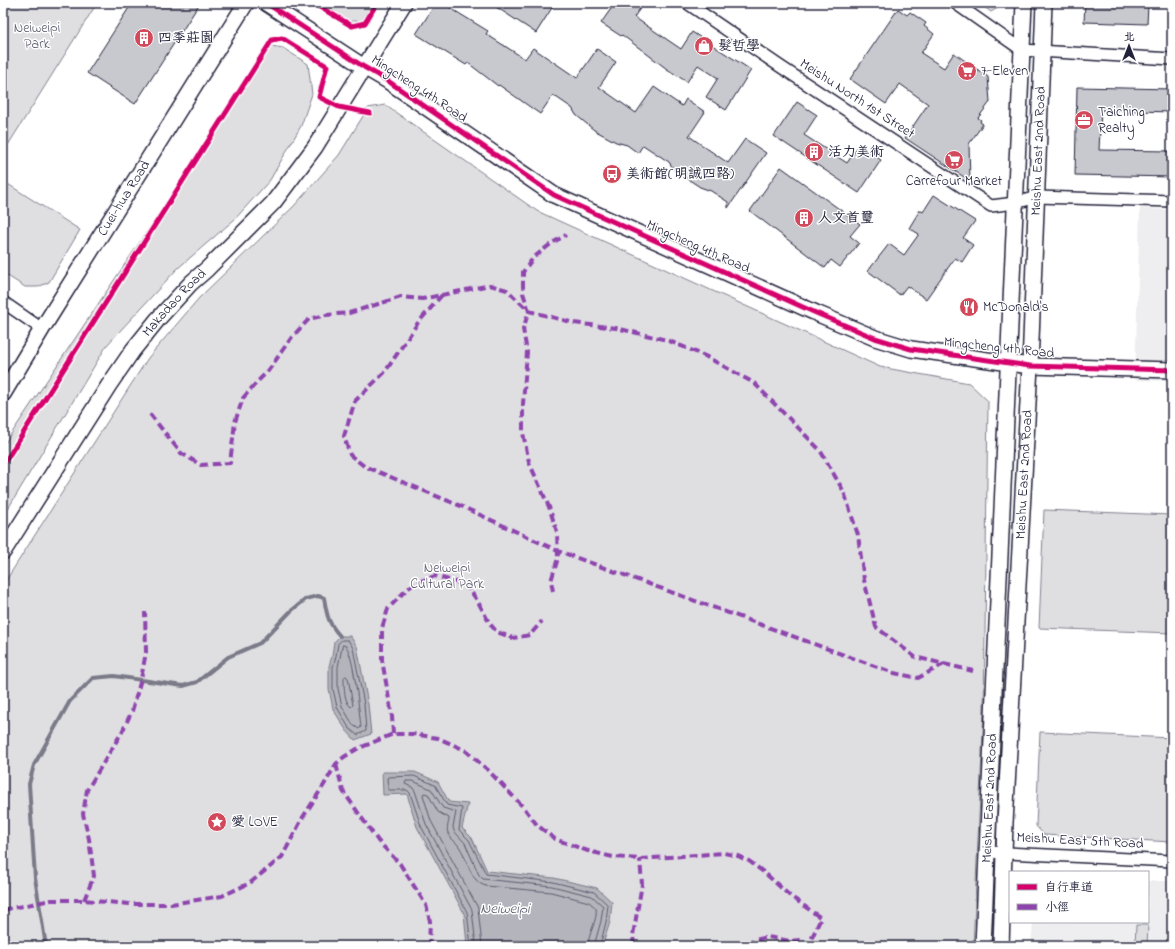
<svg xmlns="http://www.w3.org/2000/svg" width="1175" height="949" viewBox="0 0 1175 949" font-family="'Indie Flower','LXGW WenKai TC',sans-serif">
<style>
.built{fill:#eeeef1}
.green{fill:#dfdfe2;stroke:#80808e}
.water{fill:#b4b4bc;stroke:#7a7a88}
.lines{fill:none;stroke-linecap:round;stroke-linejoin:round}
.shore{stroke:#5c5c6f;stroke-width:1}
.stream{stroke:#7a7a88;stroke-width:4}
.building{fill:#c8c8cf;stroke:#22223b}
.street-casing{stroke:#22223b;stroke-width:14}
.secondary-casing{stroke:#22223b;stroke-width:18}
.street{stroke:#fff;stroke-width:11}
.secondary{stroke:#fff;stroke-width:15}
.quiet{stroke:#8e44ad;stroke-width:4;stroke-dasharray:8 4;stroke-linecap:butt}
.cycleway-casing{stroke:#fff;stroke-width:8}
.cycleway{stroke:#d6006c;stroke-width:5}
.labels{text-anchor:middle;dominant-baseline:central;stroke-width:3;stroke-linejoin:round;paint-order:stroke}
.park-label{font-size:14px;fill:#5b5b6d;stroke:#fff}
.poi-label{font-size:14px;fill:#22223b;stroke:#fff;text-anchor:start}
.street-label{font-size:14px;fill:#22223b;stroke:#fff}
.water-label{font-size:15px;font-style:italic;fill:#5c5c6f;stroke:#fff}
</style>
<rect width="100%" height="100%" fill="#fff"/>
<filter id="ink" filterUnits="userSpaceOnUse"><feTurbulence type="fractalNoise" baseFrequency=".025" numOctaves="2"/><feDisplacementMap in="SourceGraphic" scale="8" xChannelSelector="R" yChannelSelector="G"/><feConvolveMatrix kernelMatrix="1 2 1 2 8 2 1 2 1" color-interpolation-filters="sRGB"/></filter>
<g filter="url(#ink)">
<path class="built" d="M1140,208L1172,210V381L1135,380Z
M1148,881H1172V946H1031L1033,922H1148Z"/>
<path class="green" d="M3,3H97L3,153Z
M324,3H373L362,21H347Z
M979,3H1006L991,12Z
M271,46L283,48L308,64L312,94L301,126L270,180L235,219L177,269L107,345L3,517V446Z
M385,105L537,211L880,367L969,383L988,401L984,709L973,946H3V585L148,358L199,298L294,206L339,155L368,108Z
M3,181L80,230L49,282L38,287H25L3,273Z
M1044,510L1172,515V633L1039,628Z
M1040,732L1172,738V842L1044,835L1036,826Z
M1136,925H1148L1147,946H1135Z"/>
<path class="water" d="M340,636H350L357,646L368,704L371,734L355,740L346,730L333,709L329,689V666L332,656L334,642Z
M382,772H415L438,782L449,802L468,804L462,828L472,838L487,871L554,878L597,888L612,902L610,922L603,944L604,946H467L464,913L417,827L407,794L383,795Z"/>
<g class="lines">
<path class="shore" d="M342,640H348L353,648L364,704L366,731L357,735L349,728L337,707L333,689V667L336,656L338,644Z
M343,645L346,646C354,657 359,710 361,727L359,729L353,725L342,706L338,689V667Z
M346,676L348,678L353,705L351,707C344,702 344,687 344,678Z
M471,946L467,912L421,826L410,793L407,790H388L387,778L388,777L414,776L435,785L447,805L462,808L459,830L469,840L486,874L553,882L594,892L608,905L606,922L600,946
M476,946L472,910L426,824L415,791L412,787L405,784L406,781H413L431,789L443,808L456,812L453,827L454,831L465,843L479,875L483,879L552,886L592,896L603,906L601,921L594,946
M482,946L478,908L431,821L423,795L424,793L428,794L438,812L449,818C449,823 446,828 448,833C451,840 457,842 460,848C468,860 470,882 486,886L551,892L589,902L596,908C598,921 588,933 588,946"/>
<path class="stream" d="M46,946L35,878L29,784L34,765L70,701L93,678L114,676L183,686L197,682L228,657L260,643L291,611L306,599L318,596L324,598C327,616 328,623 340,636"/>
</g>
<path class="building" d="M132,3H200L135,104L87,73Z
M436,3H442L488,31L486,34L525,59L533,48L577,78L597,49L616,62L599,87L636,113L654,87L682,106L686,99L705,112L689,136L728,163L745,139L766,153L728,208V202L711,191L700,187L674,170L669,162L643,145L638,153L627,145L616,142L594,130L576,115L572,108L553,95L540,114L499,85L498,86L468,63L466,65L416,34Z
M490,3H555L536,33Z
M615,3H644L634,17L681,49L692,32L751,70L726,110L706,97L718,78L698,65L687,82L667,69L622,35L621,36L601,23Z
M1085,3H1134V4L1148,5L1147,24L1084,22Z
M898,9L907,15L910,12L926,23L924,26L934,34L921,53L944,68L954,53L988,77L990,102L978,118L981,120L980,122L983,124L969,144L970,181L905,138L928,104L900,84L886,104L850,79Z
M1077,87L1172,89V112L1101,110L1099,150L1172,151V177L1075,175Z
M797,102L817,115L804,135L847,163L859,145L881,160L859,193L774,136Z
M781,167L860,224L850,236L859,243L840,267L831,260L825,268L750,211Z
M934,195L975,221L963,238L973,245L962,262L955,258L926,299L907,286L900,295L868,271L889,244L904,255L919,234L909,228L920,210L923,212Z"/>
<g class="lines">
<g class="street-casing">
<path id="street" d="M687,3L781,67L991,206L1015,203L1037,197L1172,201
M955,3L1022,50L1172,59
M3,302L42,329
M987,852L1172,861"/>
</g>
<g class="secondary-casing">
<g id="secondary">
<path d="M266,3L364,67L388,81L554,195L816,313L875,338L911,349L1030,366L1172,370"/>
<path id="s1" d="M3,394L42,329L246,3"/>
<path id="s2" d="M3,552L109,385L133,350L158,319L191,283L207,269L273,203L315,147L404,3"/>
<path id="s3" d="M983,946L1024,3"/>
<path id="s4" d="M1001,946L1005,823L1030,366L1044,3"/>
</g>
</g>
<use href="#street" class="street"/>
<use href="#secondary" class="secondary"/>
<path class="quiet" d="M442,295L417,324L385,372L355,401L344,436L350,455L364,466L463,507L558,551L894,673L918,678L944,664
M150,414L181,453L201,465L230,463L235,422L243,398L257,382L268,371L292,337L309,319L326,315L349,313L401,297L422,299L490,285L507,290L529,311L574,323L616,328L667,340L705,356L754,383L820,450L844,492L858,535L864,580L876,627L915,657L973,671
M553,591L551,581L558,558L557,532L549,507L529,462L523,433V404L527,352L523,329L529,311L523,293V272L533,258L552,243L566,235
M393,734L392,716L382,660V628L388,609L404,592L415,583L435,576L466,585L477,600L490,624L497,632L513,638L530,635L542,621
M336,764L343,791L378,841L400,864L426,905L430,921L429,946
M84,900L94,876L89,839L83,814L87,790L122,732L132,711L141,679L146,652L145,612
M3,910L51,900H84L129,904H171L222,896L250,883L282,857L303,817L324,785L336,764L344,757L357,749L393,734H413L438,738L465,750L488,770L525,809L537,825L555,839L588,851L613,857L640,859L724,853L738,856L749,861L766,874L789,895L821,918L809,944L800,940L790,941L768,937L755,940L744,946
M634,946L633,935L642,884L640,859"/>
<g class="cycleway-casing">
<path id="cycleway" d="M266,3L364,67L388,81L554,195L816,313L875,338L911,349L1030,366L1172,370
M313,3L352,26L365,23L377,3
M3,465L272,40L282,38L327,66L319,97L339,107L370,113"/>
</g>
<use href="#cycleway" class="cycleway"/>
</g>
</g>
<defs>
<g id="building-disc" transform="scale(1)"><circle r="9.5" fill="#d1495b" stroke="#fff"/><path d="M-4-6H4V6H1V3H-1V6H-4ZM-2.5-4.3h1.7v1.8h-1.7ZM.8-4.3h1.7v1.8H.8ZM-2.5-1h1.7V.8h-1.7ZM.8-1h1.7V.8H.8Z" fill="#fff"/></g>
<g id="shop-disc" transform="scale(1)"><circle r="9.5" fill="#d1495b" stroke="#fff"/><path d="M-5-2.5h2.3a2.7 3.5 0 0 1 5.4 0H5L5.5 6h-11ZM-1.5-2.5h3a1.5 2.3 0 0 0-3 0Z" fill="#fff"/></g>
<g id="supermarket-disc" transform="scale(1)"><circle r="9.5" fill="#d1495b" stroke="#fff"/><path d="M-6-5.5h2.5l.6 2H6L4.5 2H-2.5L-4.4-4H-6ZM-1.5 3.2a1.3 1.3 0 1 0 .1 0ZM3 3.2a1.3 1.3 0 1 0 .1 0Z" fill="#fff"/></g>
<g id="office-disc" transform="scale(1)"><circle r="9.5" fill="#d1495b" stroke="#fff"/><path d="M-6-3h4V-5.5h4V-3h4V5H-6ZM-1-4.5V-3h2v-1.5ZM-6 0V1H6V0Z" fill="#fff"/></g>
<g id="bus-disc" transform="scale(1)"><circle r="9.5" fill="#d1495b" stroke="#fff"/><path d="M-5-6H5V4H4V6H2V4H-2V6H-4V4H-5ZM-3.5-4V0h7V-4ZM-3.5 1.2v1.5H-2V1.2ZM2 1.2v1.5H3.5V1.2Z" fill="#fff"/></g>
<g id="restaurant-disc" transform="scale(1)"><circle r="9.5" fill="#d1495b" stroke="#fff"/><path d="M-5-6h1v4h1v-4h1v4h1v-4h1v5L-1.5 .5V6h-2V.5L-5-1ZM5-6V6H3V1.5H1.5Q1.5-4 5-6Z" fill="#fff"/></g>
<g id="sight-disc" transform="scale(1)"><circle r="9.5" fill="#d1495b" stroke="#fff"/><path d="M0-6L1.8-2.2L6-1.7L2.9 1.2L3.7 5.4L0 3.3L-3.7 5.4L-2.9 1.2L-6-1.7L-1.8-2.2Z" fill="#fff"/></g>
</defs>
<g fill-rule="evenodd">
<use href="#building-disc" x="144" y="38"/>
<use href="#shop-disc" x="704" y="46"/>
<use href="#supermarket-disc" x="967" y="71"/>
<use href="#office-disc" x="1084" y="120"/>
<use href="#building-disc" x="814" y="152"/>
<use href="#supermarket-disc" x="954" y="160"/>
<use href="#bus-disc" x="612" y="174"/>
<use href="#building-disc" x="804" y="218"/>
<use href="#restaurant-disc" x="969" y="307"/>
<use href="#sight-disc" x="217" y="822"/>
</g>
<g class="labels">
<g class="park-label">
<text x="37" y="28">Neiweipi<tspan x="37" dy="16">Park</tspan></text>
<text x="447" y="568">Neiweipi<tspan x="447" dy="16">Cultural Park</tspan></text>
</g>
<g class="poi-label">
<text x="158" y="38">四季莊園</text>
<text x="718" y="46">髮哲學</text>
<text x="981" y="71">7-Eleven</text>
<text x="1098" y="112">Taiching<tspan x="1098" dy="16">Realty</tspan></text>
<text x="828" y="152">活力美術</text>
<text x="626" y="174">美術館(明誠四路)</text>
<text x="954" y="181" text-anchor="middle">Carrefour Market</text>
<text x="818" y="218">人文首璽</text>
<text x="983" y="307">McDonald's</text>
<text x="231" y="822">愛 LOVE</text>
</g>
<g class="street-label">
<text transform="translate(419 89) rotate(33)">Mingcheng 4th Road</text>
<text transform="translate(857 99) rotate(33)">Meishu North 1st Street</text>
<text stroke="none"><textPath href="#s4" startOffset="796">Meishu East 2nd Road</textPath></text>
<text stroke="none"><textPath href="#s1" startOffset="230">Cuei-hua Road</textPath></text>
<text transform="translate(698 247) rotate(24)">Mingcheng 4th Road</text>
<text stroke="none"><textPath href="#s2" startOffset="303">Makadao Road</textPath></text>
<text transform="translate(999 348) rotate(6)">Mingcheng 4th Road</text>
<text stroke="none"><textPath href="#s4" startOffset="472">Meishu East 2nd Road</textPath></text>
<text stroke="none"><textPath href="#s3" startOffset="148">Meishu East 2nd Road</textPath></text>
<text transform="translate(1080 841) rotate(3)">Meishu East 5th Road</text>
</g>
<g class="water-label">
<text x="505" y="909">Neiweipi</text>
</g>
</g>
<rect width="1175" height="949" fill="none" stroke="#fff" stroke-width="16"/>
<rect x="8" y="8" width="1159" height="933" fill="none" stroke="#22223b" stroke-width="1.5" filter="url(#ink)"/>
<rect x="1009" y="871" width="140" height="52" fill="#ffffff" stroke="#a7a7b1"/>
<rect x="1017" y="884" width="20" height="6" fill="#d6006c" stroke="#a7a7b1"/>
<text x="1045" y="891" font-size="12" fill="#22223b">自行車道</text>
<rect x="1017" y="904" width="20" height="6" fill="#8e44ad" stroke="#a7a7b1"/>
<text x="1045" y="911" font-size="12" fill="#22223b">小徑</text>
<g transform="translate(1129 46)" stroke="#ffffff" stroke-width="3" paint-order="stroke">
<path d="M0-3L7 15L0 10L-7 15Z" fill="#22223b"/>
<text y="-6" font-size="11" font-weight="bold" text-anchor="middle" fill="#22223b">北</text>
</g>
</svg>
